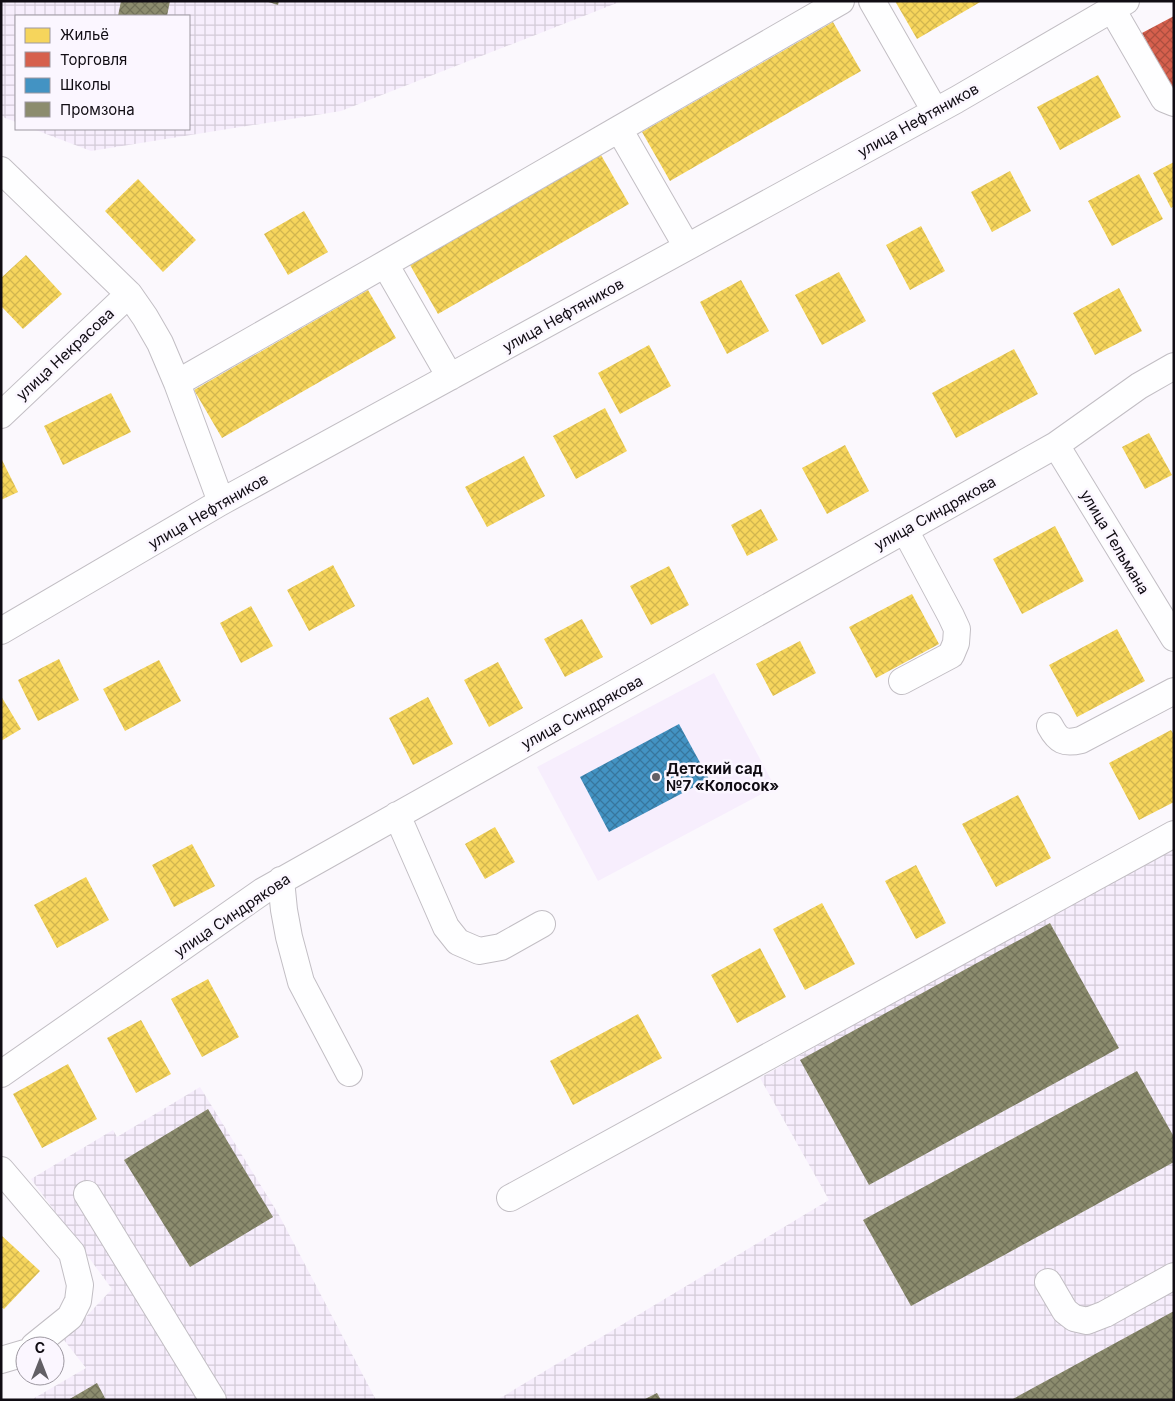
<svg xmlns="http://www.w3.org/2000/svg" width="1175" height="1401" viewBox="0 0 1175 1401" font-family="Inter,sans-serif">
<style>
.industrial{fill:url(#industrial-grid)}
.built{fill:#f7eefd}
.homes{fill:url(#homes-cross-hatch)}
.shops{fill:url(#shops-cross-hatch)}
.schools{fill:url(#schools-cross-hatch)}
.industry{fill:url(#industry-cross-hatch)}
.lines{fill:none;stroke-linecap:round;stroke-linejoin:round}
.minor-casing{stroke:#c2bec4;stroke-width:28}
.minor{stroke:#fefeff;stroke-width:26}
.poi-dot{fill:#625f65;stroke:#fbf6ff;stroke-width:2}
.labels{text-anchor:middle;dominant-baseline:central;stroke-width:5;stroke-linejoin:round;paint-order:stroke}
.street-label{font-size:15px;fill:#100c13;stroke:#fbf6ff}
.poi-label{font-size:15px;font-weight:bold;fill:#100c13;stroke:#fbf6ff;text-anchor:start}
</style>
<defs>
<pattern id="industrial-grid" width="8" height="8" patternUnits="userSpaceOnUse" patternTransform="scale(1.25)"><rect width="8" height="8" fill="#f7eefd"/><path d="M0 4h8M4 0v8" fill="none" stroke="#d3cbd8"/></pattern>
<pattern id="homes-cross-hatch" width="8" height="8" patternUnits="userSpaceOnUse" patternTransform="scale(1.25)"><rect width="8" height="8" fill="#f6d55c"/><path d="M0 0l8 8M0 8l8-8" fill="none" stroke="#d2b64f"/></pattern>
<pattern id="shops-cross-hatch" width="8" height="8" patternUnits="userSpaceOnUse" patternTransform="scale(1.25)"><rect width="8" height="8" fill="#d6604d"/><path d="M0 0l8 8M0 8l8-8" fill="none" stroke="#ac4e3f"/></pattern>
<pattern id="schools-cross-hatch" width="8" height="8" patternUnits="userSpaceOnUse" patternTransform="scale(1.25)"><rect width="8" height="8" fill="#4393c3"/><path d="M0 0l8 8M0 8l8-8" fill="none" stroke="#37769d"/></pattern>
<pattern id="industry-cross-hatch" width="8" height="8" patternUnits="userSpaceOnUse" patternTransform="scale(1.25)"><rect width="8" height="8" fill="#8c8c6e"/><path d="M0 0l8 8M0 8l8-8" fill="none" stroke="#717159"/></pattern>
</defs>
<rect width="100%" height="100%" fill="#fbf8fd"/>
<path class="industrial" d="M1,1H622L341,111L91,151L33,129H189V16H16V122L5,118L1,115Z
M1174,844V1400H497L829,1200L760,1078Z
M200,1087L279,1215L376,1400H31L86,1368L64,1340L112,1289L31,1179L113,1130L117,1137Z"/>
<path class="built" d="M714,673L775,787L598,881L537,767Z"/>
<path class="homes" d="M895,1H982L917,39Z
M833,22L861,71L670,181L642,132Z
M1098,75L1121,117L1060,150L1037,107Z
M601,155L629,204L438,314L410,265Z
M1174,162V206L1171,208L1153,173Z
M1010,171L1031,211L992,232L971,192Z
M1139,174L1163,219L1112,246L1088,201Z
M138,179L196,240L163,272L105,211Z
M304,211L328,252L288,275L264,234Z
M921,226L945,271L910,290L886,245Z
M26,255L62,294L23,329L1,306V278Z
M839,272L866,321L822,345L795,295Z
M741,280L769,331L727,354L700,302Z
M1119,288L1142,331L1095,355L1073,313Z
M368,290L396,338L222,438L194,390Z
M649,345L671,386L620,414L598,373Z
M1014,349L1038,394L956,438L932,393Z
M111,393L131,432L63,465L44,426Z
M605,408L627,451L576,479L553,436Z
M1149,433L1172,475L1145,489L1122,447Z
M845,445L869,491L827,514L802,468Z
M524,456L545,496L487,527L465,487Z
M1,458L18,492L1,500Z
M761,509L778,540L747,556L731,525Z
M1055,526L1084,581L1022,614L993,559Z
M333,565L355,606L309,631L287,590Z
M669,566L689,605L651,625L630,586Z
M912,594L939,644L876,678L849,627Z
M251,606L273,646L241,663L220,623Z
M582,619L603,657L565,677L544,639Z
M1117,629L1145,681L1077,717L1049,665Z
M800,641L816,673L773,696L756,664Z
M59,659L79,700L38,721L18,680Z
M159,660L181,701L125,731L103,689Z
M498,662L523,708L489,727L464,680Z
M1,696L21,729L1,741Z
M428,697L453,744L413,765L389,718Z
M1171,730L1174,735V802L1139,820L1109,763Z
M1018,795L1051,858L996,887L962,824Z
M495,827L515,862L485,879L465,844Z
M192,844L215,886L174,907L152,865Z
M916,865L946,923L916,939L885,881Z
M86,877L109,920L57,948L34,905Z
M822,903L855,964L805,990L773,929Z
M760,948L786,997L737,1023L711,975Z
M208,979L239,1037L202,1057L171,999Z
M638,1014L662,1058L573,1105L550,1061Z
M141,1020L171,1074L136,1093L107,1038Z
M68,1064L97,1119L42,1148L13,1094Z
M1,1235L40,1271L4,1309L1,1307Z"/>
<path class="shops" d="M1174,16V93L1142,33Z"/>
<path class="schools" d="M679,724L709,779L609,832L580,777Z"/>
<path class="industry" d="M121,1H170L167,16H118Z
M265,1H279L278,5Z
M1050,923L1119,1048L869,1185L800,1060Z
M1137,1071L1174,1137V1162L911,1306L863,1220Z
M208,1109L273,1217L190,1267L124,1160Z
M1174,1311V1400H1011Z
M97,1383L106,1400H68Z
M657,1393L661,1400H643Z"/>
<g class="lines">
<g class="minor-casing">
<path id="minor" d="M872,1L935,111
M1112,9L1164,99L1174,103
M1,170L129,294L145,317L160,343L177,383L221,502
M687,247L619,129L841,1
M450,377L385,264L619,129
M177,383L385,264
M1,415L129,294
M1056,445L1174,638
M1,631L221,502L956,100L1126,1
M902,681L951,655L956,643L957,629L951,616L905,530
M1050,726C1058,741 1064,744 1081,740L1174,691
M397,815L446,927L458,942L479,951L501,947L542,924
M281,880L284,910L289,937L301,982L349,1073
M1,1074L263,891L1056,445L1139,386L1174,366
M1,1170L72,1253L80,1285L78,1301L70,1317L34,1346
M87,1194L213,1400
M510,1198L1174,834
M1048,1282L1065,1311L1074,1318L1087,1321L1105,1314L1174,1276
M1,1360L25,1353"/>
</g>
<use href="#minor" class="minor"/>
</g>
<circle class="poi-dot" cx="656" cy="777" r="5"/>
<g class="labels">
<g class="street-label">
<text transform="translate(918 120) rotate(-29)">улица Нефтяников</text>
<text transform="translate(563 315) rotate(-29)">улица Нефтяников</text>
<text transform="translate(65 354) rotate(-43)">улица Некрасова</text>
<text transform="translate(208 511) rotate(-30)">улица Нефтяников</text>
<text transform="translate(935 513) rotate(-29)">улица Синдрякова</text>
<text transform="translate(1115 542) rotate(59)">улица Тельмана</text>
<text transform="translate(582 712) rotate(-29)">улица Синдрякова</text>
<text transform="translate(232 915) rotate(-34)">улица Синдрякова</text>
</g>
<g class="poi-label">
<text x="666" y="768">Детский сад<tspan x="666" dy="17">№7 «Колосок»</tspan></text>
</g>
</g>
<rect width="1175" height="1401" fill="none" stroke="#100c13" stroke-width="5"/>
<rect x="15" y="15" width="175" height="115" fill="#fbf6ff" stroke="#9d98a1"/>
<rect x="25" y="28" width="25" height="15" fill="#f6d55c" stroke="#9d98a1"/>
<text x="60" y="40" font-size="15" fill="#100c13">Жильё</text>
<rect x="25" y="52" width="25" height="15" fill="#d6604d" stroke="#9d98a1"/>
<text x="60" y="65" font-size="15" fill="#100c13">Торговля</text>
<rect x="25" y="78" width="25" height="15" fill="#4393c3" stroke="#9d98a1"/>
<text x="60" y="90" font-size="15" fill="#100c13">Школы</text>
<rect x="25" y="102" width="25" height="15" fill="#8c8c6e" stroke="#9d98a1"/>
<text x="60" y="115" font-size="15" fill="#100c13">Промзона</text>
<g transform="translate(40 1361)"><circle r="24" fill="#fbf6ff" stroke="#9d98a1"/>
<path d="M0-4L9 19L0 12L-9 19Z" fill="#625f65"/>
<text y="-8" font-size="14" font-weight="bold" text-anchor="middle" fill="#100c13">С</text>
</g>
</svg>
